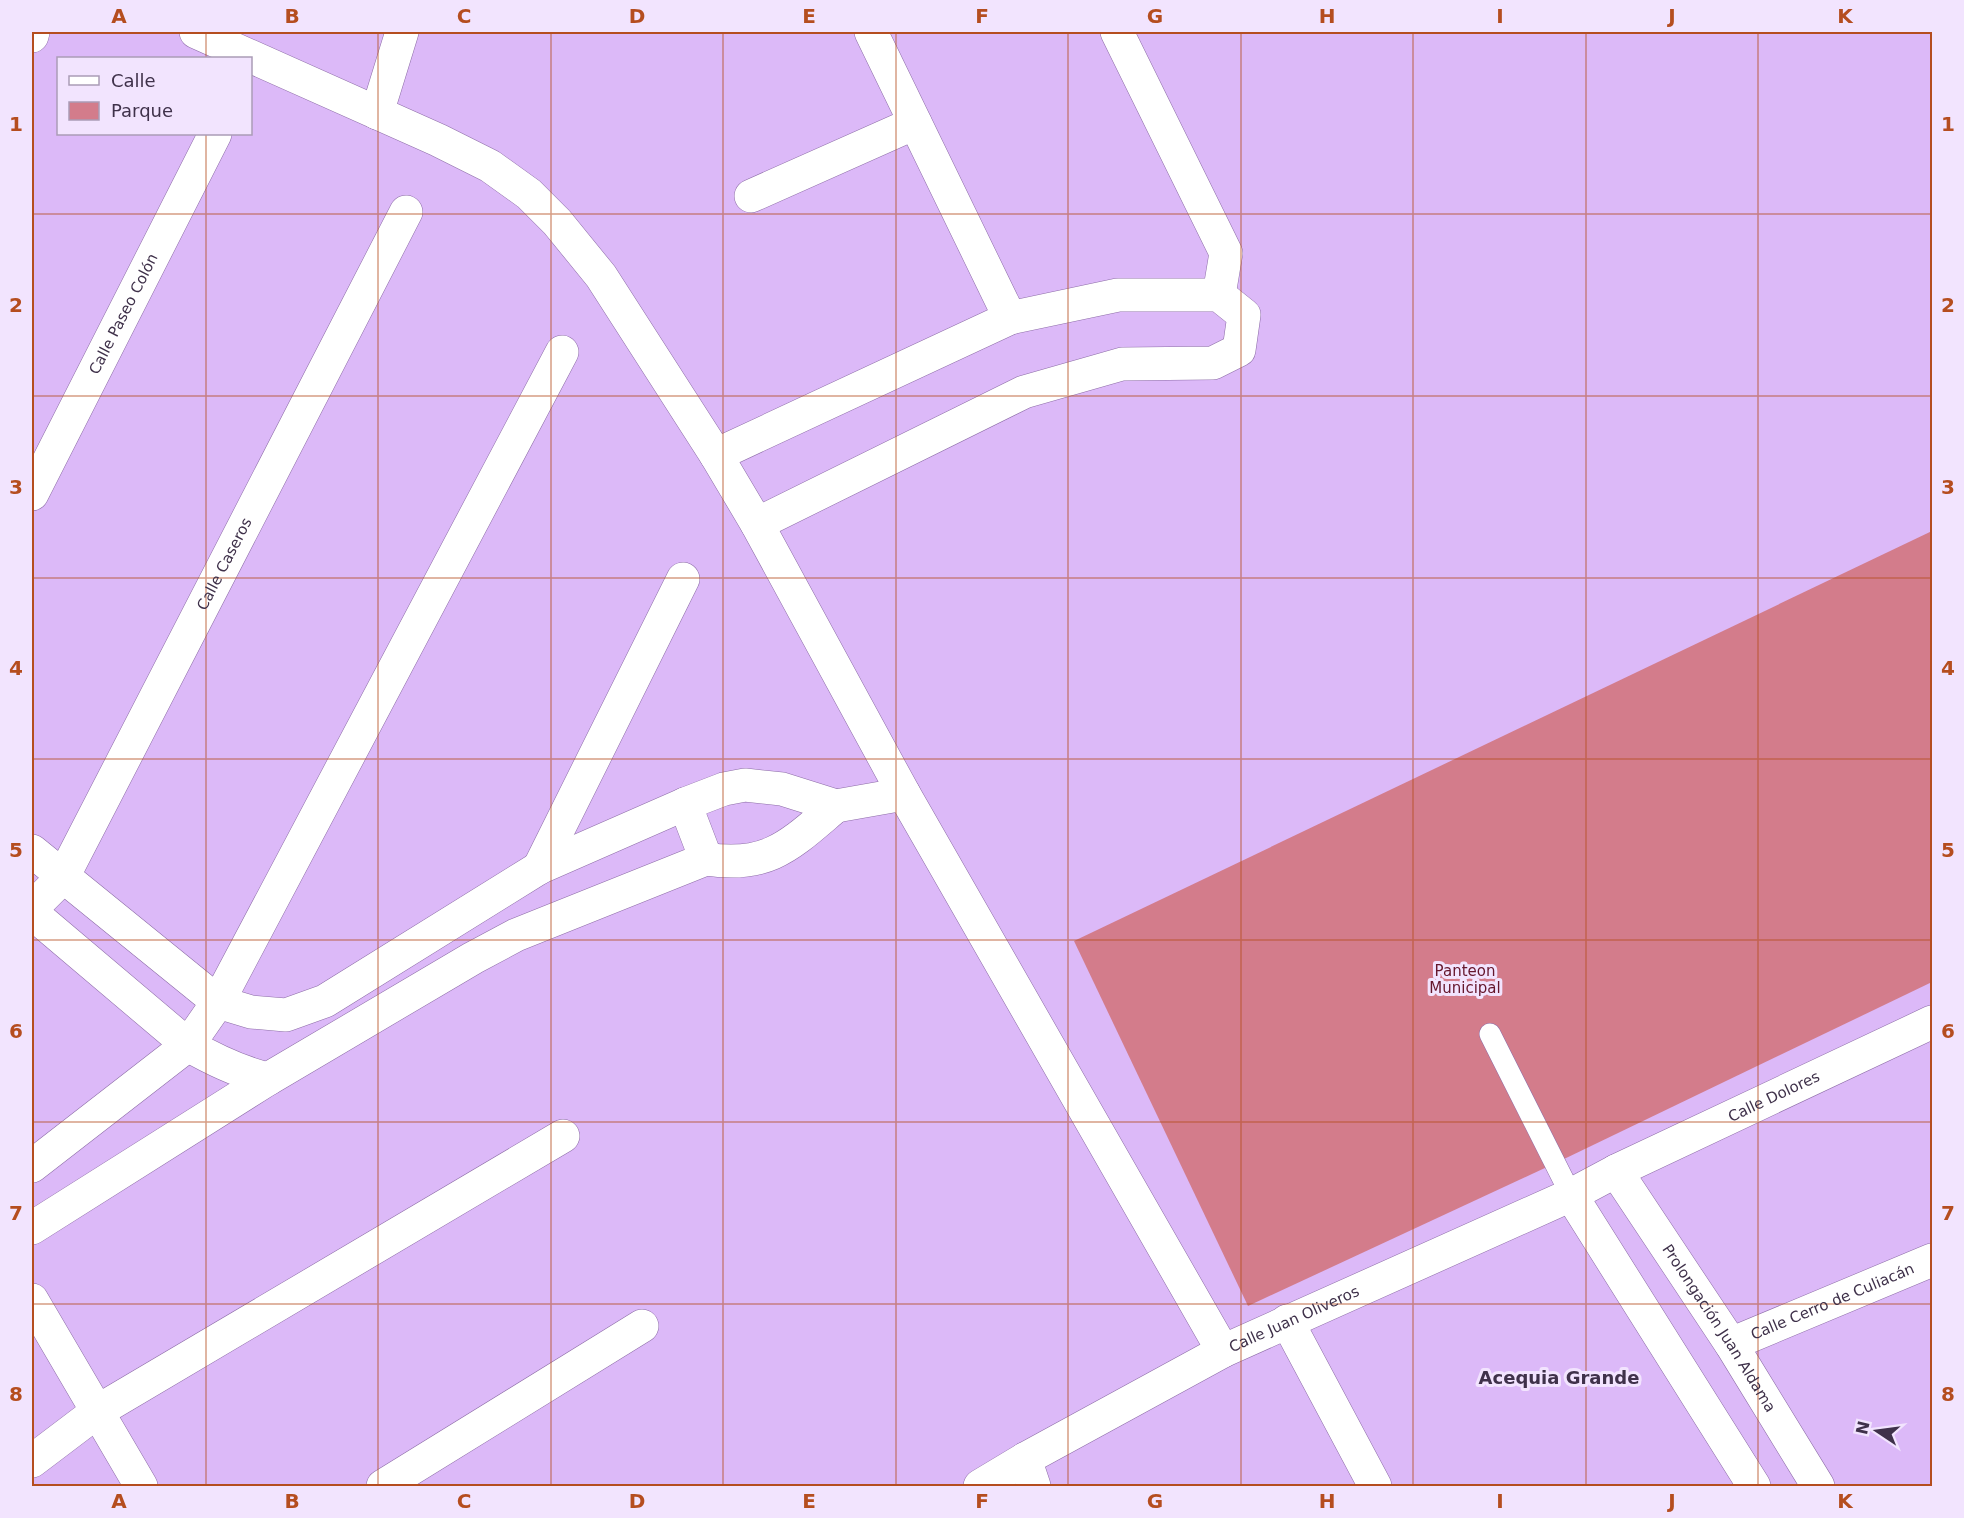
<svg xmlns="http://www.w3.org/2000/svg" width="1964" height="1518" viewBox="0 0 1964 1518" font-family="'DejaVu Sans',sans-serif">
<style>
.green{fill:#d37c8b}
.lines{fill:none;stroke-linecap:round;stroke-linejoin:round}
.service-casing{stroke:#8d6da7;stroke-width:22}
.minor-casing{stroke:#8d6da7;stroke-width:34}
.tertiary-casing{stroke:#8d6da7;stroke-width:34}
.service{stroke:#fff;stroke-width:21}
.minor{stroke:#fff;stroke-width:33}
.tertiary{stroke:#fff;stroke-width:33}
.grid{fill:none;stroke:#b54d1f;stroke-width:1.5;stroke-opacity:0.55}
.labels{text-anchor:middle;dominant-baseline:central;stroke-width:6;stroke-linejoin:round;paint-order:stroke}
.street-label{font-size:15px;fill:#3f314a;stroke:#f2e4fe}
.park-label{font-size:15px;fill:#65162c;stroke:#f2e4fe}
.quarter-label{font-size:18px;font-weight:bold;fill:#3f314a;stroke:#f2e4fe}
.neatline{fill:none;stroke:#b54d1f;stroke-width:2}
.grid-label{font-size:20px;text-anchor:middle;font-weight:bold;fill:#b54d1f}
</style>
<rect width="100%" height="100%" fill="#dcb9f8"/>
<path class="green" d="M1932,531V982L1562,1160L1248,1306L1074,941Z"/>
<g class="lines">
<g class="service-casing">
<path id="service" d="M1490,1034L1571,1195"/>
</g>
<g class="minor-casing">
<g id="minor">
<path d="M196,32L438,140L490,166L529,194L557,222L601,276L716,455L757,524L904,794L1223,1351"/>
<path d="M871,32L1010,318"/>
<path d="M1117,32L1226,253L1219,295"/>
<path d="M32,36L33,32"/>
<path d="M377,113L402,32"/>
<path d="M751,196L915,123"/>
<path d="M716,455L1010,318L1118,295H1219L1244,315L1239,350L1213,363L1122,364L1024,392L757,524"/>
<path id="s1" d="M32,494L215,134"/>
<path d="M685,804L706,859"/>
<path d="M32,851L218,1002L251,1012L286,1015L325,1001L539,868L685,804L724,789L745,785L782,789L836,806L904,794"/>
<path d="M539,868L683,579"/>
<path id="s2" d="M32,908L63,877L406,212"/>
<path d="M32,913L188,1045C214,1060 239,1072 268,1079L473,958L516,935L706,859C769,869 791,844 836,806"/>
<path d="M32,1166L188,1045L218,1002L562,352"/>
<path d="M32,1228L268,1079"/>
<path d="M32,1300L141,1486"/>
<path d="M1287,1321L1375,1486"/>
<path id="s3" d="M1731,1344L1932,1260"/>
<path d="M1025,1459L1034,1486"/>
<path d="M32,1461L98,1411L563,1136"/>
<path d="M383,1486L642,1326"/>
</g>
</g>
<g class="tertiary-casing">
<g id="tertiary">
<path id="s4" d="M1616,1171L1731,1344L1818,1486"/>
<path d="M1571,1195L1754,1486"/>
<path id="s5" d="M980,1486L1025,1459L1223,1351L1571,1195L1616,1171L1932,1022"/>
</g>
</g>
<use href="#service" class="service"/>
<use href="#minor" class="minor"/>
<use href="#tertiary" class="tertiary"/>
</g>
<path class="grid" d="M206,32V58M378,32V1486M551,32V1486M723,32V1486M896,32V1486M1068,32V1486M1241,32V1486M1413,32V1486M1586,32V1486M1758,32V1486M206,134V1486M32,214H1932M32,396H1932M32,578H1932M32,759H1932M32,940H1932M32,1122H1932M32,1304H1932"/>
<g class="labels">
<g class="street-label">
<text stroke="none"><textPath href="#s1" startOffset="202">Calle Paseo Colón</textPath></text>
<text stroke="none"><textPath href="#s2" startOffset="396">Calle Caseros</textPath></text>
<text stroke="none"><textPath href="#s5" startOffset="885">Calle Dolores</textPath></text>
<text stroke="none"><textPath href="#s3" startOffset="110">Calle Cerro de Culiacán</textPath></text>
<text stroke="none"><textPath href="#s5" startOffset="356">Calle Juan Oliveros</textPath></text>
<text stroke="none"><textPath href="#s4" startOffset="188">Prolongación Juan Aldama</textPath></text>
</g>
<g class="park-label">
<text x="1465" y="971">Panteon<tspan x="1465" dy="17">Municipal</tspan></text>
</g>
<g class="quarter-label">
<text x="1559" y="1377">Acequia Grande</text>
</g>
</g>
<rect width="1964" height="1518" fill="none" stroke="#f2e4fe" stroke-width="66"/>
<rect x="57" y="57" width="195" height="78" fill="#f2e4fe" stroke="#aa9cb6" stroke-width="1.5"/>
<rect x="69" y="76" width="30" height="9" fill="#ffffff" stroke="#aa9cb6" stroke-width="1.5"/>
<text x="111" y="87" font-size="18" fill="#3f314a">Calle</text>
<rect x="69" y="102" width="30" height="18" fill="#d37c8b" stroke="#aa9cb6" stroke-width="1.5"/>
<text x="111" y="117" font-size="18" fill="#3f314a">Parque</text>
<g transform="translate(1877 1431) rotate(283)" stroke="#f2e4fe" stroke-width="4.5" paint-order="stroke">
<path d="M0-4.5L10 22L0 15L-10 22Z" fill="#3f314a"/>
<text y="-9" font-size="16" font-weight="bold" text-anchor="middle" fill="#3f314a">N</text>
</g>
<rect x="33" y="33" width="1898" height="1452" class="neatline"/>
<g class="grid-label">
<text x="119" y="23">A</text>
<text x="292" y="23">B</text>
<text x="464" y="23">C</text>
<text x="637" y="23">D</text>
<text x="809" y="23">E</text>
<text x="982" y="23">F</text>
<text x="1155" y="23">G</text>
<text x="1327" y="23">H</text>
<text x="1500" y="23">I</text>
<text x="1672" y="23">J</text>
<text x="1845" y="23">K</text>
<text x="16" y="131">1</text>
<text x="1948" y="131">1</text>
<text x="16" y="312">2</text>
<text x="1948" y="312">2</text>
<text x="16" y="494">3</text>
<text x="1948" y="494">3</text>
<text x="16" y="675">4</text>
<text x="1948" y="675">4</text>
<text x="16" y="857">5</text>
<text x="1948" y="857">5</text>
<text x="16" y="1038">6</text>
<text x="1948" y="1038">6</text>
<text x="16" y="1220">7</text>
<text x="1948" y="1220">7</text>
<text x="16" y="1401">8</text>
<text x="1948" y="1401">8</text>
<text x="119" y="1508">A</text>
<text x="292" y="1508">B</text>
<text x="464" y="1508">C</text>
<text x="637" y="1508">D</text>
<text x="809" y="1508">E</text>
<text x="982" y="1508">F</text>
<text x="1155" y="1508">G</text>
<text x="1327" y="1508">H</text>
<text x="1500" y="1508">I</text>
<text x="1672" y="1508">J</text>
<text x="1845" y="1508">K</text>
</g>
</svg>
